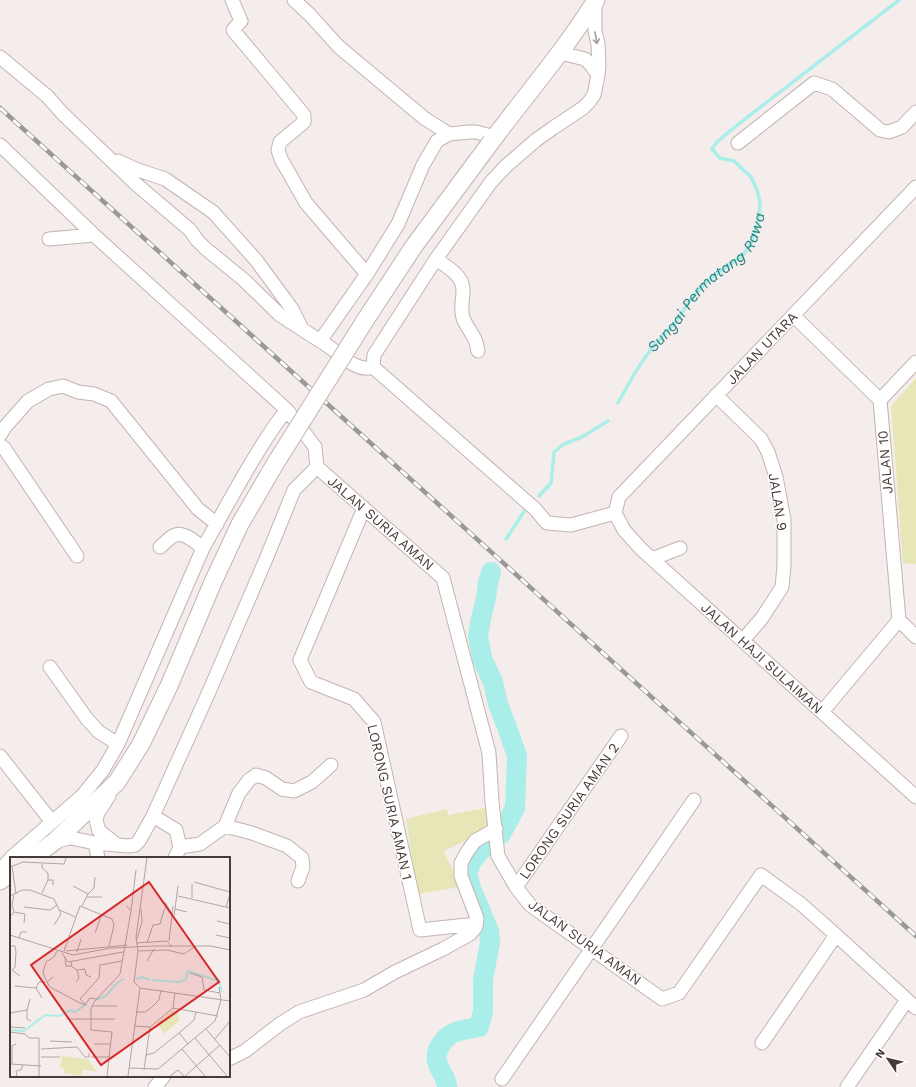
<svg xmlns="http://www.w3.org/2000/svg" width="916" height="1087" viewBox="0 0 916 1087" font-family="'Work Sans',sans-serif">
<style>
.green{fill:#e7e6b6}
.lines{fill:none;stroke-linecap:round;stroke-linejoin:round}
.stream{stroke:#aaeeea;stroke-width:3.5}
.river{stroke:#aaeeea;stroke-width:20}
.minor-casing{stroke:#c3b4b0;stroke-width:15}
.tertiary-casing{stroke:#c3b4b0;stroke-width:19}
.minor{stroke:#fff;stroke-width:13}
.tertiary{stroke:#fff;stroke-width:17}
.rail-casing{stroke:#999;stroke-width:4.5}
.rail{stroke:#fff;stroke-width:3;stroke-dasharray:9;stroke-linecap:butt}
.tertiary-bridge-casing{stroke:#c3b4b0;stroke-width:19;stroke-linecap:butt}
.tertiary-bridge{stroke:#fff;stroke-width:17}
.oneway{stroke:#a49d9c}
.labels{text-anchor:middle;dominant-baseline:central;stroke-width:3;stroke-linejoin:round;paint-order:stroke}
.street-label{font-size:14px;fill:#493b39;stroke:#fff}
.water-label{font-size:15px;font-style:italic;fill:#2a817e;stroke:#fff}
.inset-river{fill:none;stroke:#aaeeea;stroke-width:2}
.inset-road{fill:none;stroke:#b0a6a4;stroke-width:1}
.view{fill:#d62828;fill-opacity:0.15;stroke:#d62828;stroke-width:2}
.inset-edge{fill:none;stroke:#493b39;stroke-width:2}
</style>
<rect width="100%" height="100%" fill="#f5edeb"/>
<path class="green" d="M916,378V564L903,563L891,406Z
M486,808L488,830L444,851L460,887L418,894L406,819L447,809L448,815Z"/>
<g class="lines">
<g class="stream">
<path id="s1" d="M618,403L636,371L651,349L675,323L691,299L707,281L743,255L751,244L759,219L760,203L757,190L751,177L734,161L720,158L712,149L717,142L736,126L899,0"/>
<path d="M539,496L551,483L554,452L564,444L582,437L608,421"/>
<path d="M506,539L525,510"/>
</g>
<path class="river" d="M447,1087C447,1078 440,1072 438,1064C435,1057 437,1051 440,1046C449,1030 463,1030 479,1027L483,1011V980L490,942L489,931L471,888L467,874L471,863L478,853L501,834L515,808L517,756L508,730L498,704L493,682L482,658L478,636L481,618L486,598L488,583L491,572"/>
<g class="minor-casing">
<path id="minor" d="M232,0L241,21L233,30L304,115V122L280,142L278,150L281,159L306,203L348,252L367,274
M294,0L310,15L339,47L424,118L449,134
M595,1V31L598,44L599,65L598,75L594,95L589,102L583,108L553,128L536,140L506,166L491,182L436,259L374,355L373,367L535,509L547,523L571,525L615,513
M560,53L585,59L591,65L598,75
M0,57L47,96L62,113L136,184L190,230L197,240L206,249L244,280L280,315L320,341C335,348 355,374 373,367
M738,143L814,83L832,89L880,130L889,132L902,127L916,112
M0,145L94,235
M118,161L135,169L165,179L213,212L256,260L292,309L302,329
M49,239L94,235L287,410L315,447L317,467
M436,259C447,267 463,275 463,290C463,300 460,308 463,318C466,326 473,334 476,342C477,345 477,348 478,351
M793,315L880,400L899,620L916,637
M320,341L367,274L398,224L423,165L437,141L449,134L469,132H476L495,137
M716,395L761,439L768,452L776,477L784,520V566L782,587L762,618L743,640
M880,400L916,362
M0,435L5,427L28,401L49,389L63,386L78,392L94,394L111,401L198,509L217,524
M0,445L4,448L77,556
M317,467L443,578L489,753L492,802L498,856L516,887L530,905L662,999L679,993L761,875L801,904L836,935L916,1008
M364,508L300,660L311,682L354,699L374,722L420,930L476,924
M615,513L619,497L916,187
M615,513L624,530L641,549L916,797
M160,547C164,544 168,539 173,536C183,530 195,542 203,548
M652,559L680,548
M50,667L87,719L99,732L118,744
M822,712L899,620
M0,756L52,822
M109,796L98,813L96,820L99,831L117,845
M153,816L176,830L180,847L175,858
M225,826L252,833L287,846L302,858L303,867L298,881
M55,841L71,838L95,843L128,846L135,845L139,841L153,816L208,694L266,559L294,490L317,467
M95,843L98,858
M180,847L200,844L225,826L239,793L249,780L256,775L266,778L282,789L294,791L312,782L331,765
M0,870L12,857L82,796L103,770L118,744L203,548C222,515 239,482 259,450C268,436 276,422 287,410
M516,887L621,736
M762,1043L836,935
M229,1059L245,1051L280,1024L299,1012L364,990L395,972L443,949L470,934L476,927L477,918L461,876V863L467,852L475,841L496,829
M502,1079L694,800
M155,1087L164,1076
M847,1087L907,1000"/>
</g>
<g class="tertiary-casing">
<path id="tertiary" d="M491,142C526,95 565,50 596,0
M32,858L55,841L117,782L141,744L169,686
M0,881L11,873"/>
</g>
<use href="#minor" class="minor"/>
<use href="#tertiary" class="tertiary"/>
<g class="rail-casing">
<path id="rail" d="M0,108L916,936"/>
</g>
<use href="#rail" class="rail"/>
<g class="tertiary-bridge-casing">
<path id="tertiary-bridge" d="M169,686L213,582L240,524L275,464L366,319L414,246L491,142"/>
</g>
<use href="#tertiary-bridge" class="tertiary-bridge"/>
</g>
<defs><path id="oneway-shaft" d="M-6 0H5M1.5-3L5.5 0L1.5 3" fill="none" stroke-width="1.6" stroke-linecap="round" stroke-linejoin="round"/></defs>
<use class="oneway" href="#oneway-shaft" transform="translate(596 38) rotate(80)"/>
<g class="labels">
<g class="street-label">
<text transform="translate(762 348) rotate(-46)">JALAN UTARA</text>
<text transform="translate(885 462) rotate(-95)">JALAN 10</text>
<text transform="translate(778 502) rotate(81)">JALAN 9</text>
<text transform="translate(381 523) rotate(41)">JALAN SURIA AMAN</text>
<text transform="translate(762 658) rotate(42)">JALAN HAJI SULAIMAN</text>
<text transform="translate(390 802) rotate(77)">LORONG SURIA AMAN 1</text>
<text transform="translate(569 811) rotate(-55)">LORONG SURIA AMAN 2</text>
<text transform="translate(585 942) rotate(36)">JALAN SURIA AMAN</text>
</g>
<g class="water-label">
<text stroke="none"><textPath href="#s1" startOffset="152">Sungai Permatang Rawa</textPath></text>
</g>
</g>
<g transform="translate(10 857)">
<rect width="220" height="220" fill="#f5edeb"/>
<path d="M163,153L168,154L169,164L154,177L147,166ZM52,199L78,202L87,215L73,213L71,219L54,216L55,212L50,211Z" fill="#e7e6b6"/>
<path class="inset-river" d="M126,122L132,120L140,123M142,123L170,125L176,122L178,114L209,124L212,135M86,143L96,139L107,126L114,122M0,173L14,174L35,158L50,159L60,153L65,155L77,147"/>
<path class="inset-road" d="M32,7V11L38,16V23M2,9L6,37M0,10L13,5L54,7L56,1M184,25L220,35M63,29L78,37M32,36L38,23H43V28M0,39L12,33H20L44,42L51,57L44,68M168,39L220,51M77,40H92M182,41V27M155,45L162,57M72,49L78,37L84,31L85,20M14,50L40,53L47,48M216,50L220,37M165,52L177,55M50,53L65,60M121,54L126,13M4,55L15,57L14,66M164,59L168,29M0,60L4,55L2,48L4,38M207,64L220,67M85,76L91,59M0,78L63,98L101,91L144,89H201L220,93M206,78L220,81M9,81L11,75H17M127,82L132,65L131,52M159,84L163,49M126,86L157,84L162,90M137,86L143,68L150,67L154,53L157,50M0,89H5L6,95L5,110L2,113L10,119M54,94L70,49L102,62L104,68L99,89M56,94L117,88M128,94L157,93L174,97L184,90M67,95L71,82M52,96L58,105L113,95M55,100L56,109H61L62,104M137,104L144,92M61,109L67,113L75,112L76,118L81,120M180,116L192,120L194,133L210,136M43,120L37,125L40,130L70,146L75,148L80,141L87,142M37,125L33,116L36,105L44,100L47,94M66,125L69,121L67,113M5,129L26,131L32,141M26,131L29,125H35M130,131L124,125L128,94L126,80L137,1M130,131L220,144M75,147L70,142L89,121L90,108L112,104M82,149H107M163,151L208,159M17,153V162L21,164M126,155H135L142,150L149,143L151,133M0,156L17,153L20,142M60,162H105M124,169L140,170M0,170L15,171M196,172L220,200M0,175L15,177L19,181H29V219M169,176L178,187M185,181L217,219M205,182L220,164M40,184L62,185M84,187H101M31,192L67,190L75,200H79V196M172,192L195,219M136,198L144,196L169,176L184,163L186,155M31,200H50M81,200H100M0,207L31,209M2,207V189L6,187M119,211L148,212L205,164L211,143L209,130M134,213L140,170L163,151L165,136M7,219L6,214L11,213L13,208M97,219L102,175L81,173V152L84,145L110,117L121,54L117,49M118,219L130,131M160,219L168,213L174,219M175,219L210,188"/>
<path class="view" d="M139,25L209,125L91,208L21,108Z"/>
<rect width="220" height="220" class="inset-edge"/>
</g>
<g transform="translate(888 1059) rotate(305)" stroke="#ffffff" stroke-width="3" paint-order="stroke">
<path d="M0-3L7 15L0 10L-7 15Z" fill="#493b39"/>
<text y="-6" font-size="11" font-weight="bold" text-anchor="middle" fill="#493b39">N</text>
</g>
</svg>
